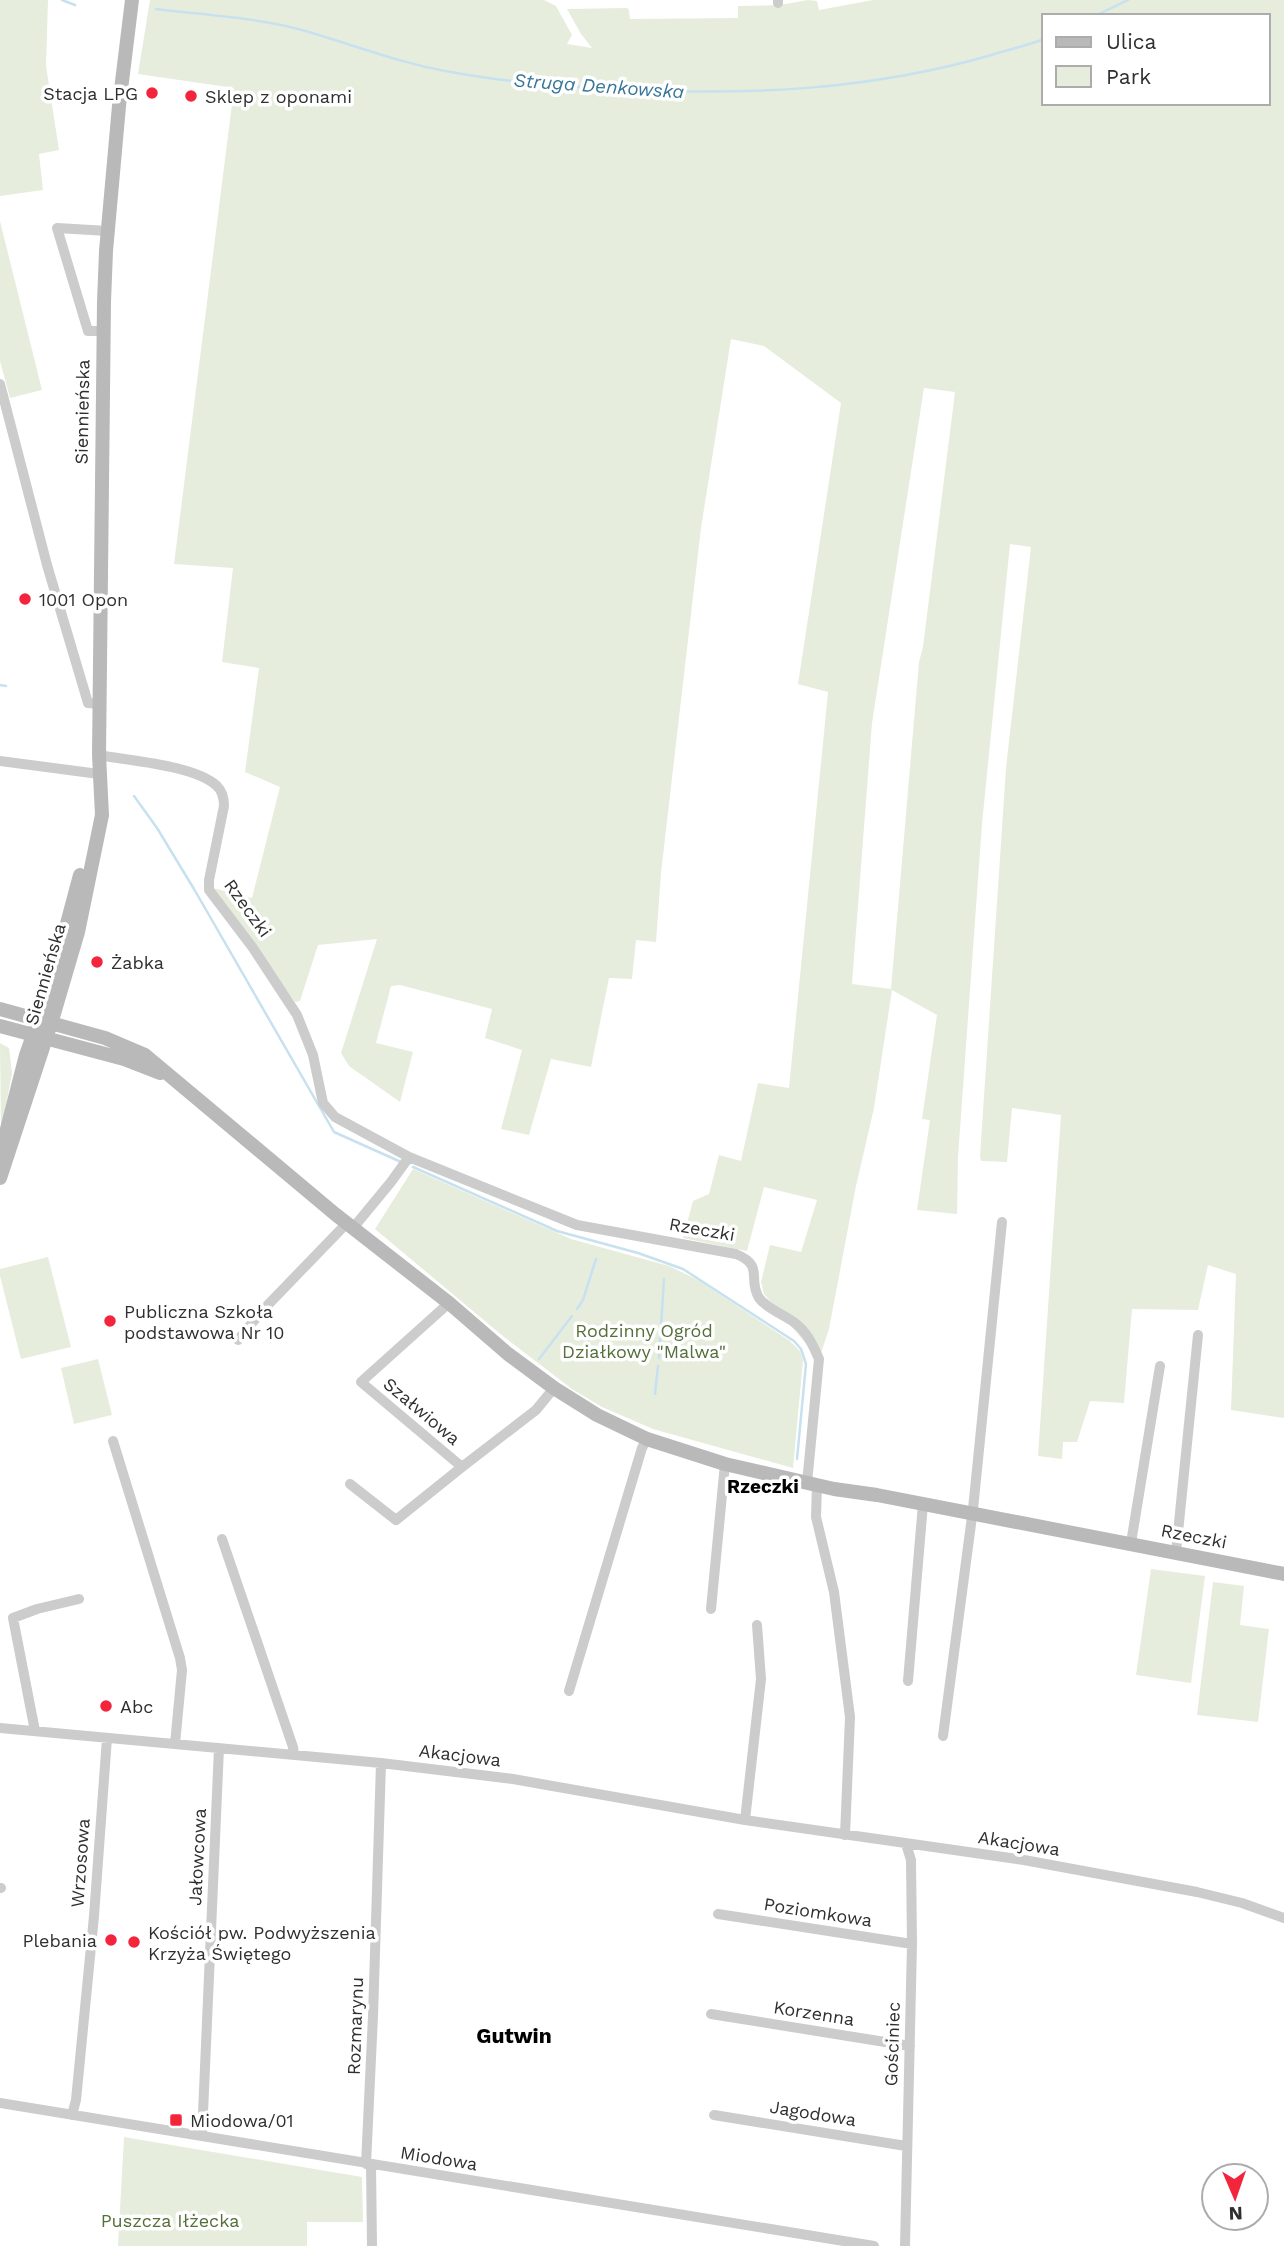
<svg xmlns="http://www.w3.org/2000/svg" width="1284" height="2246" viewBox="0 0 1284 2246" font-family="'Work Sans',sans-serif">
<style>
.green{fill:#e6eddc;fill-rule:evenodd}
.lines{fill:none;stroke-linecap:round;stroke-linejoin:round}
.stream{stroke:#c7e1ef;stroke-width:2.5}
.minor{stroke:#ccc;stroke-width:10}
.secondary{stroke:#b9b9b9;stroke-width:14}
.poi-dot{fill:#f2253d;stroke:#fff;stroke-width:2.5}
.labels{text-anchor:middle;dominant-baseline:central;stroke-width:7;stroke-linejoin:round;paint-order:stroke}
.poi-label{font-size:18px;fill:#2f2f2f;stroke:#fff;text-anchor:start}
.street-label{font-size:18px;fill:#2f2f2f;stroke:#fff}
.park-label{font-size:18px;fill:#546f39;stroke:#fff}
.water-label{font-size:19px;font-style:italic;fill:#367698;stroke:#fff}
.neighbourhood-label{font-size:19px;font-weight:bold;fill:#000;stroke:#fff}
.quarter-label{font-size:21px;font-weight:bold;fill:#000;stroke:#fff}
</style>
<rect width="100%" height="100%" fill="#fff"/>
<path class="green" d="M0,0H48L46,66L59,150L39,154L43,190L0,196Z
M150,0H544L556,6L572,35L567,44L592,48L581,34L567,9L627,8L629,10L630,19L738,18V6L780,5L808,0L817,1L819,10L873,0H1284V1418L1231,1410L1236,1274L1208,1265L1198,1310L1132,1309L1124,1403L1090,1401L1077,1442H1063L1062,1459L1038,1456L1061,1115L1012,1108L1007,1162L981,1161L980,1156L1006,768L1031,547L1010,544L982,824L958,1157L957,1214L917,1210L930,1120L922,1119L937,1015L892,990L874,1108L856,1186L829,1329L819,1359L764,1294L761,1282L770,1245L801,1252L817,1200L764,1187L747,1251L683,1238L693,1201L709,1194L719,1155L741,1161L758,1083L789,1088L828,692L798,684L841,403L764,346L731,339L701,528L661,873L656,942L636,940L632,979L609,978L591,1067L551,1059L529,1135L501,1129L522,1050L485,1038L492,1009L400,985L391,986L376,1043L413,1052L400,1102L349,1066L341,1053L377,939L318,945L300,1001L295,1002L213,888L252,898L280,787L245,772L259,668L222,662L233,568L174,564L234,88L138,74ZM1044,16H1268V103H1044ZM924,388L955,392L923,647L919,662L891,989L852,984L872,723Z
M0,221L42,390L10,398L0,361Z
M0,1043L9,1048L12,1073L1,1132Z
M413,1169L571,1239L669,1266L698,1280L790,1341L800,1351L803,1360L793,1468L653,1429L602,1407L572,1389L504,1337L375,1229Z
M48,1257L71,1347L21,1359L0,1276V1269Z
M98,1359L112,1415L74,1424L61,1368Z
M1151,1569L1205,1576L1191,1683L1136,1675Z
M1213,1582L1244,1586L1240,1625L1269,1629L1258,1722L1197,1715Z
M124,2137L362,2177L363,2222H307V2246H118Z"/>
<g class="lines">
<path class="stream" d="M62,0L75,5
M156,9C203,15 252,17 298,29C349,43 398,63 451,72C510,83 571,87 631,90C754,95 868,90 988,56C1007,50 1026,46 1044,39
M1095,16L1128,0
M0,685L6,686
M134,796L157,828L194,889L334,1132L401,1162
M413,1167L557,1231L638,1253L683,1269L794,1341L801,1349L806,1364L797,1459
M577,1309L583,1300L596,1259
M659,1358L664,1279
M539,1359L572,1316
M655,1394L658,1366"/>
<path class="minor" d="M778,0V3
M102,331H88L57,228L108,231
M0,384L47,565L88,703L99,704
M99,755C130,761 194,765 217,786C223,792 224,799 224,806L209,880V890L253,948L297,1015L313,1055L323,1103L335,1117L409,1157L577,1225L736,1254C765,1266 747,1278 759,1298C767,1309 785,1315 795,1323C807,1332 813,1345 819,1359L807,1483
M0,761L99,774
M353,1228L391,1182L409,1157
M449,1303L361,1382L462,1467
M238,1340L261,1312L347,1223
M113,1441L180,1658L182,1670L175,1744
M350,1484L396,1520L462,1467L536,1410L554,1388
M817,1485L816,1517L834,1592L850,1717L845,1835
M222,1539L293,1747L294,1755
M1131,1543L1160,1366
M1176,1552L1198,1335
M711,1609L725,1464
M908,1681L923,1504
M569,1691L642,1448L647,1439
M0,1728L381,1763L513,1779L745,1820L1024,1860L1197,1892L1242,1903L1284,1918
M35,1731L13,1618L37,1609L79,1599
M943,1736L973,1509L1002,1222
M745,1820L761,1679L757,1625
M0,1888H1
M718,1914L912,1944
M711,2014L910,2046
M0,2103L874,2246
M72,2115L76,2100L94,1916L107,1738
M714,2115L906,2146
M202,2136L219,1748
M366,2164L373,2016L381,1763
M371,2165L372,2246
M905,2246L912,1944L911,1860L906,1844"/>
<path class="secondary" d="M0,1009L105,1038L145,1055L335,1214L449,1303L508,1354L554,1388L597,1415L647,1439L725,1464L834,1489L877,1495L1284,1574
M0,1026L124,1059L160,1073
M0,1156L26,1055L50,987L80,875
M0,1178L53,1017L78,932L102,815L99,755L104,302L106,251L119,106L132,0"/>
</g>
<g class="poi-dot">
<circle cx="152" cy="93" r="7"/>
<circle cx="191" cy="96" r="7"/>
<circle cx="25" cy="599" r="7"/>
<circle cx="97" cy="962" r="7"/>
<circle cx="110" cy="1321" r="7"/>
<circle cx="106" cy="1706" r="7"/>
<circle cx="111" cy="1940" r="7"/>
<circle cx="134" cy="1942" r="7"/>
<rect x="169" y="2113" width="14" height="14" rx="3.5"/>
</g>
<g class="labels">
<g class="poi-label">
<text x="138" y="93" text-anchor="end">Stacja LPG</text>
<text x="205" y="96">Sklep z oponami</text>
<text x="39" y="599">1001 Opon</text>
<text x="111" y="962">Żabka</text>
<text x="124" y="1311">Publiczna Szkoła<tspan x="124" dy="21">podstawowa Nr 10</tspan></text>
<text x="120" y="1706">Abc</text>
<text x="148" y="1932">Kościół pw. Podwyższenia<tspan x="148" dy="21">Krzyża Świętego</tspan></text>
<text x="97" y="1940" text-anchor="end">Plebania</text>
<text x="190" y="2120">Miodowa/01</text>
</g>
<g class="street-label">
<text transform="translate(82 412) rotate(-89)">Siennieńska</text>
<text transform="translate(248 908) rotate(54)">Rzeczki</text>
<text transform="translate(45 974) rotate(-74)">Siennieńska</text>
<text transform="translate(702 1229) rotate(10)">Rzeczki</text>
<text transform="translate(422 1411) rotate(40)">Szałwiowa</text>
<text transform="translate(1194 1536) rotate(11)">Rzeczki</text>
<text transform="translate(460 1755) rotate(7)">Akacjowa</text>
<text transform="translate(1019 1843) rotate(9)">Akacjowa</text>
<text transform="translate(197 1857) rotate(-87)">Jałowcowa</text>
<text transform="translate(80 1863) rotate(-86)">Wrzosowa</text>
<text transform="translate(818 1912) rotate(9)">Poziomkowa</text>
<text transform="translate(814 2013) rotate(9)">Korzenna</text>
<text transform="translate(355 2026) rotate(-88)">Rozmarynu</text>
<text transform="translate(892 2044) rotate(-88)">Gościniec</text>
<text transform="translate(813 2113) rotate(9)">Jagodowa</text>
<text transform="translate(439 2158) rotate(9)">Miodowa</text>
</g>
<g class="park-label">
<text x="644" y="1330">Rodzinny Ogród<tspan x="644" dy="21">Działkowy "Malwa"</tspan></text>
<text x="170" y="2220">Puszcza Iłżecka</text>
</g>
<g class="water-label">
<text transform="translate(599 86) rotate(4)">Struga Denkowska</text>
</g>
<g class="neighbourhood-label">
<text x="763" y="1486">Rzeczki</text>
</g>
<g class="quarter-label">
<text x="514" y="2035">Gutwin</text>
</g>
</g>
<rect x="1042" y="14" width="228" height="91" fill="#ffffff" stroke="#acacac" stroke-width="2"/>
<rect x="1056" y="37" width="35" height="10" fill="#b9b9b9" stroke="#acacac" stroke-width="2"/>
<text x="1106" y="49" font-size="21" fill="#2f2f2f">Ulica</text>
<rect x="1056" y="66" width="35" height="21" fill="#e6eddc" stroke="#acacac" stroke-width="2"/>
<text x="1106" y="84" font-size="21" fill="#2f2f2f">Park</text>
<g transform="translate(1235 2197) rotate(178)"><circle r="33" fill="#ffffff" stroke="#acacac" stroke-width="2"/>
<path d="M0-5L12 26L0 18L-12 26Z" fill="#f2253d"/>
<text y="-10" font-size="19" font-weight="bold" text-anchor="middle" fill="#2f2f2f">N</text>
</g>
</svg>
